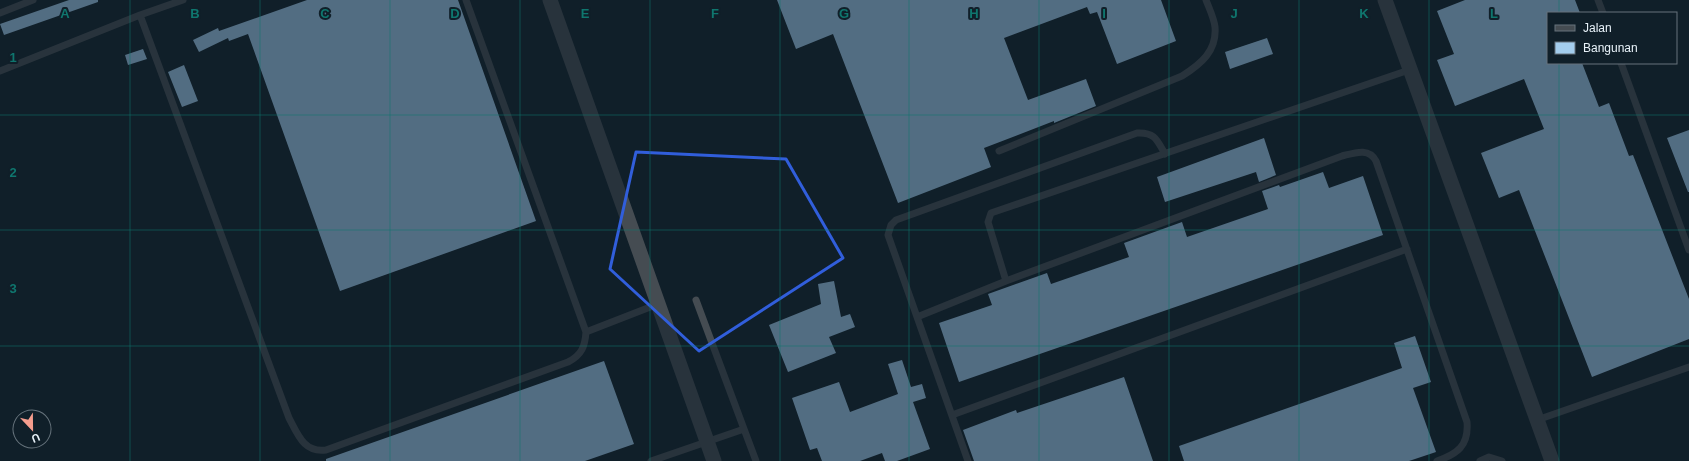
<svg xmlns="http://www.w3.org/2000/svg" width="1689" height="461" viewBox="0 0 1689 461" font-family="Helvetica,sans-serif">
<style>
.building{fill:#a3cded}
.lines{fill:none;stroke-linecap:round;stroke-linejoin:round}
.lane{stroke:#454c52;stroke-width:7}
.street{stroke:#454c52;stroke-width:15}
.marked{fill:none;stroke:#315edb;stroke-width:3;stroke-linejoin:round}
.grid{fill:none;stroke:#0f766e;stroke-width:1;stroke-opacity:0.55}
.grid-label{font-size:13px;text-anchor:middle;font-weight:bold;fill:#0f766e;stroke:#101f29;stroke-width:4;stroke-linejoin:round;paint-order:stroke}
</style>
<rect width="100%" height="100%" fill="#101f29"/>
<path class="building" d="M69,0H98V2L4,35L0,24Z
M307,0H458L536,221L340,291L248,34L229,41L228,38L199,52L193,40L218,28L219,31Z
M777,0H1161L1176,41L1117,64L1097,12L1090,14L1087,7L1004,38L1028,100L1086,79L1096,106L1054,123V121L984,148L991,167L898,203L833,34L796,49Z
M1465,0H1575L1580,13H1548V63H1582L1599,107L1609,103L1629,156L1633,155L1689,299V339L1592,377L1519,190L1499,198L1481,153L1544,129L1524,79L1455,106L1437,60L1454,54L1437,11Z
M1267,38L1273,54L1230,69L1225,52Z
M143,49L147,59L128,65L125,55Z
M184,65L198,101L182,107L168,72Z
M1689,130V192H1688L1667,138Z
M1264,138L1276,175L1259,182L1256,172L1165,202L1157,177Z
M1323,172L1329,188L1363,176L1383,235L959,382L939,323L992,305L988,294L1047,273L1051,284L1129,257L1124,243L1182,222L1187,237L1268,209L1262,191L1279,185L1280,187Z
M834,281L841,317L850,314L855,327L829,337L836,353L788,372L769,325L821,304L818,284Z
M1415,336L1431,382L1413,388L1436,452L1409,461H1184L1179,446L1402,368L1394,343Z
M902,360L911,387L922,384L926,398L913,402L930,449L897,461H885L882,453L860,461H822L817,448L810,450L792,398L839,382L850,412L898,394L888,364Z
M604,361L634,444L585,461H326V459Z
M1124,377L1153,461H974L963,430L1016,410L1017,413Z"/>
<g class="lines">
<path class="lane" d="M466,0L586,332L658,304
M1598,0L1603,13
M0,13L33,0
M140,15L289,418C298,435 304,453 326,450L568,362C582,355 585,346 586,332
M1621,63L1689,250
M0,71L140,15L183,0
M999,151L1182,76C1201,64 1217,51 1215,27C1214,18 1209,8 1206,0
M1006,281L988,222L991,213L1409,70
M696,300L744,429
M917,317L1006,281L1342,156C1354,153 1369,147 1376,161L1467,422C1469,446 1457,454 1437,461
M952,415L1407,249
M1537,420L1689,367
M651,461L744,429L756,461
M968,461L888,235L891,225L896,220L1137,133C1155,132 1157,140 1165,154
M1480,461L1489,457L1502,461"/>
<path class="street" d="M550,0L714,461
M1385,0L1552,461"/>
</g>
<path d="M0 0H1689V461H0ZM636,152L786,159L843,258L699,351L610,269Z" fill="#101f29" fill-opacity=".55" fill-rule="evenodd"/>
<path class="marked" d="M636,152L786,159L843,258L699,351L610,269Z"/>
<path class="grid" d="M130,0V461M260,0V461M390,0V461M520,0V461M650,0V461M780,0V461M909,0V461M1039,0V461M1169,0V461M1299,0V461M1429,0V461M1559,0V13M1559,63V461M0,115H1689M0,230H1689M0,346H1689"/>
<g class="grid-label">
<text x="65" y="18">A</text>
<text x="195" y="18">B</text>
<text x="325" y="18">C</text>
<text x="455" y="18">D</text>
<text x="585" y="18">E</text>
<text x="715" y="18">F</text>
<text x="844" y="18">G</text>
<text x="974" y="18">H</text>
<text x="1104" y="18">I</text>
<text x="1234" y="18">J</text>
<text x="1364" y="18">K</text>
<text x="1494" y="18">L</text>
<text x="13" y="62">1</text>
<text x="13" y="177">2</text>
<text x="13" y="293">3</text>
</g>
<rect x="1547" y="12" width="130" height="52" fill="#101f29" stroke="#66737c"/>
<rect x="1555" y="25" width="20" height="6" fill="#454c52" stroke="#66737c"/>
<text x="1583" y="32" font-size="12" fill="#e8f2f9">Jalan</text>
<rect x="1555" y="42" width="20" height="12" fill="#a3cded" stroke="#66737c"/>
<text x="1583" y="52" font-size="12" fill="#e8f2f9">Bangunan</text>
<g transform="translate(32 429) rotate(158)"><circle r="19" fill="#101f29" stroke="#66737c"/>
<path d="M0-3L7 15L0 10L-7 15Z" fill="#f59d8e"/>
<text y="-6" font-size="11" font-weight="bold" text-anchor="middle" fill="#e8f2f9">U</text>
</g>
</svg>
